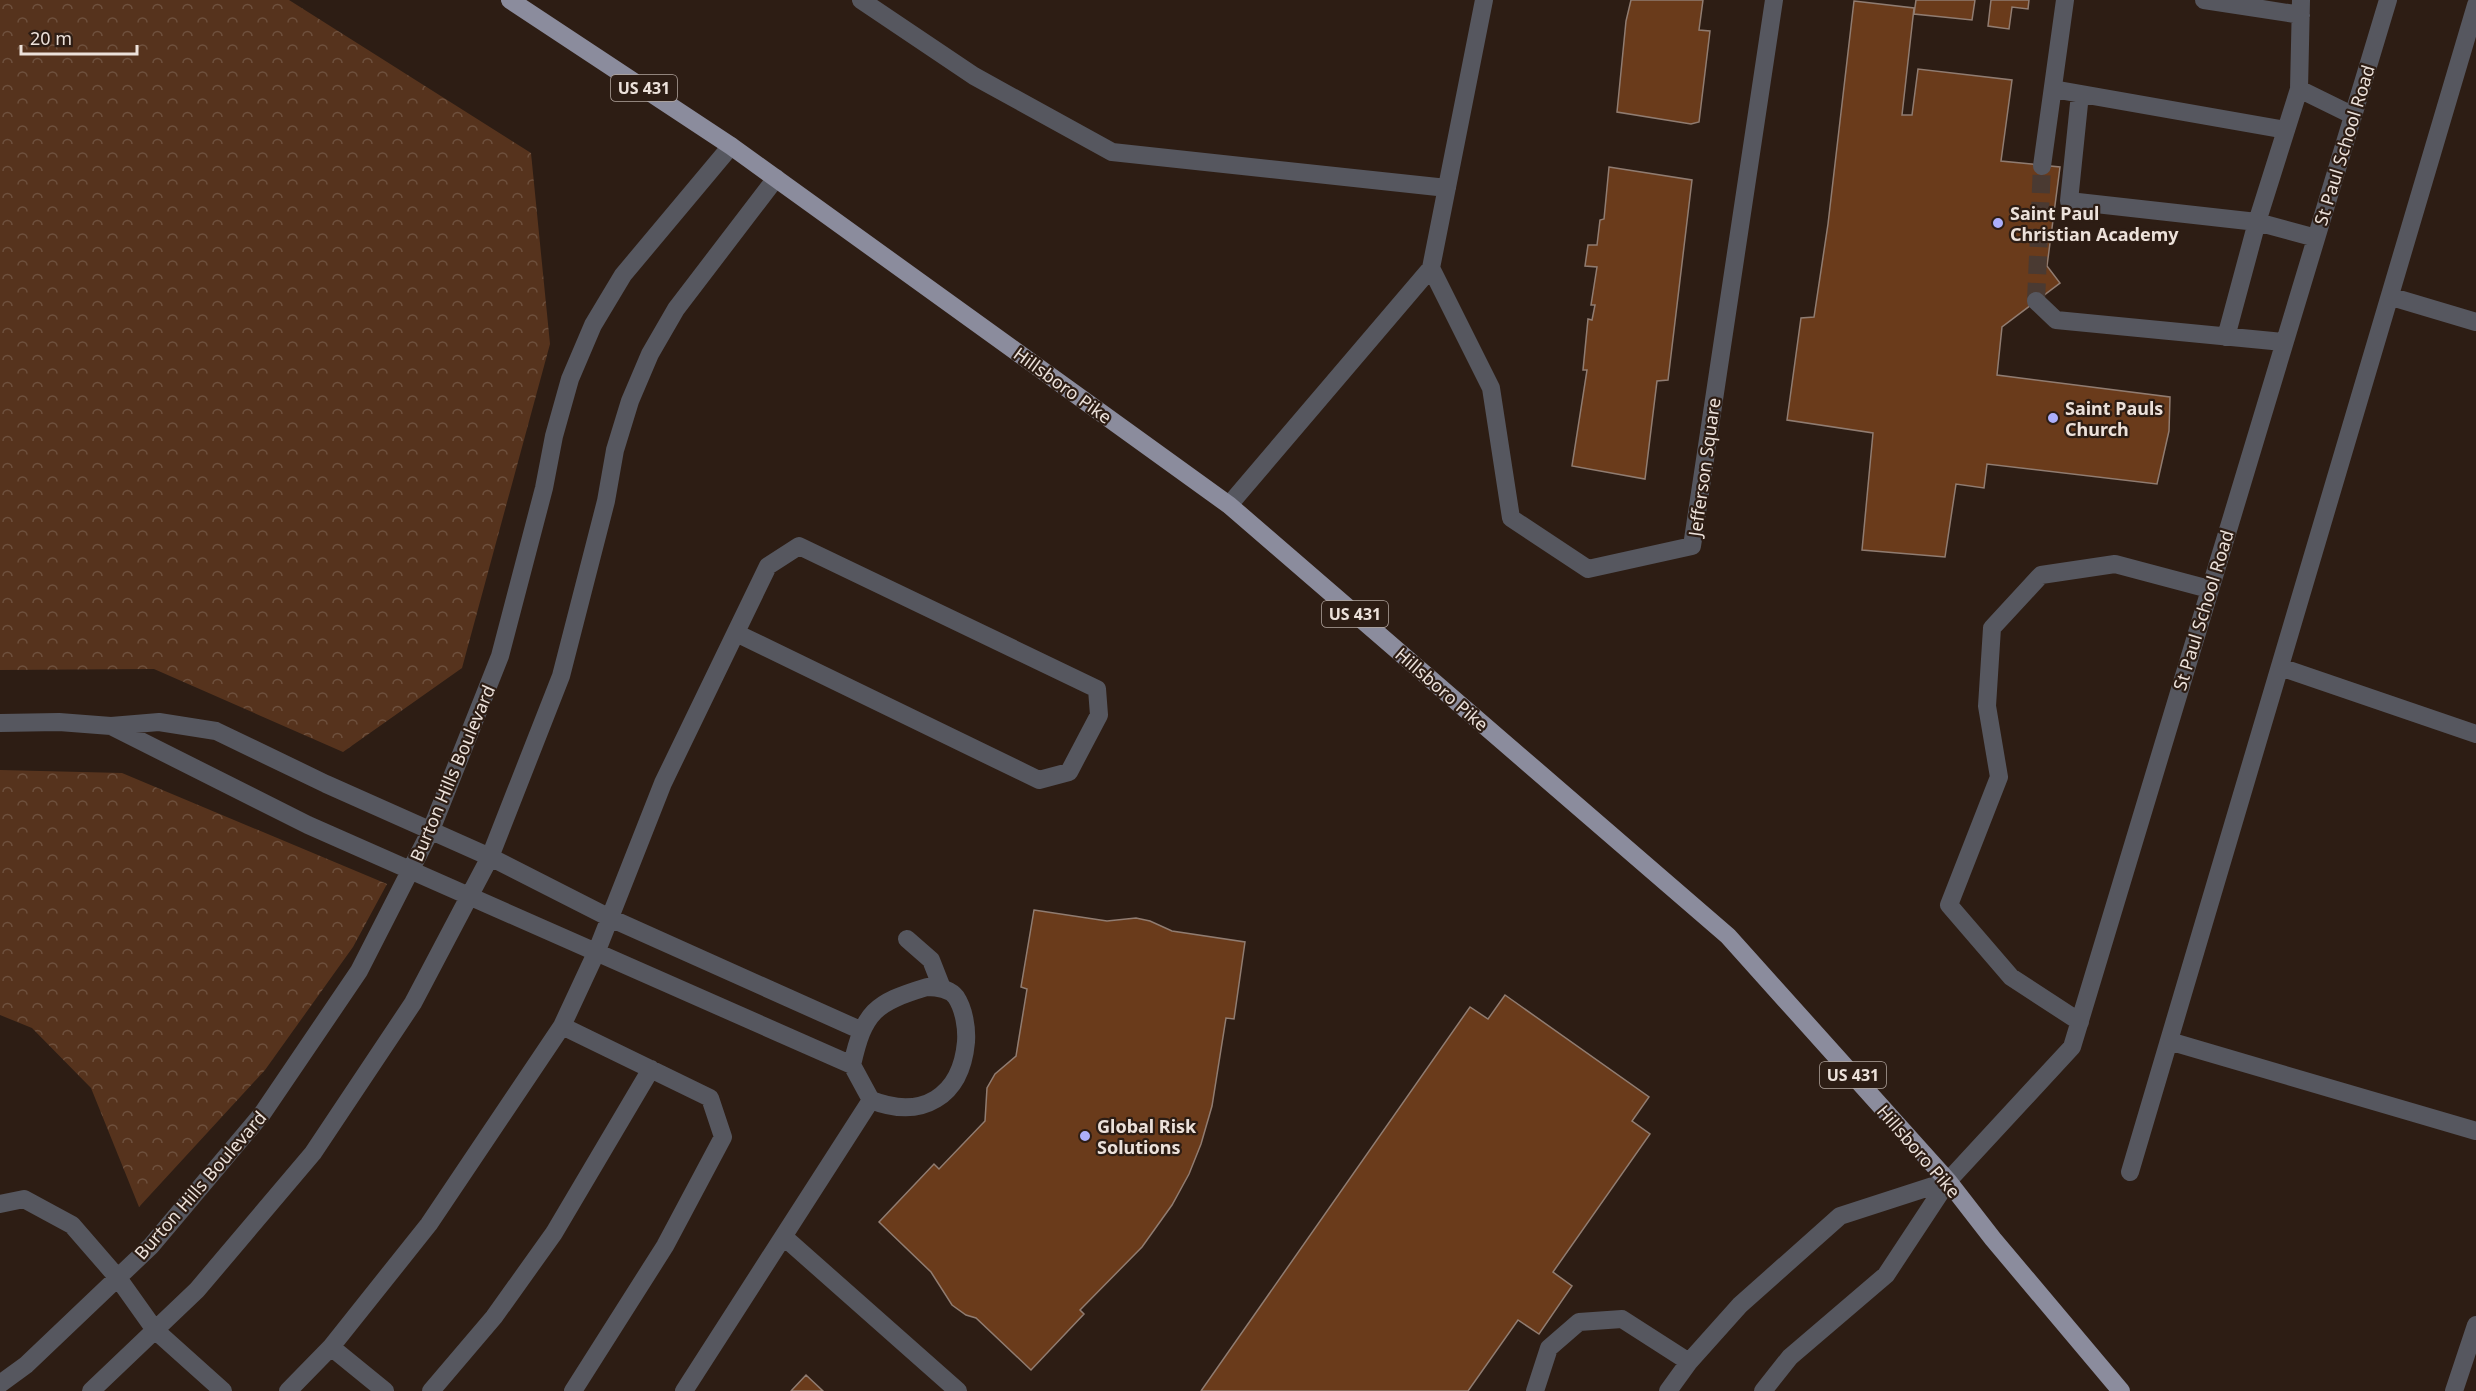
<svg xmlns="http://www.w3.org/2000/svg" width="2476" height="1391" viewBox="0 0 2476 1391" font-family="'Noto Sans',sans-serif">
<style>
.forest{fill:url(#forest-crowns)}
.building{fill:#6a3b1b;stroke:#907c71;stroke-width:1.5}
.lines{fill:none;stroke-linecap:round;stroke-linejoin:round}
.minor-tunnel{stroke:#4a3a32;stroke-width:18;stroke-dasharray:18 9;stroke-linecap:butt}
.minor{stroke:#56575f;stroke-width:18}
.major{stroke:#8b8c9d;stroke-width:18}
.poi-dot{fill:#acaffb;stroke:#2d1d14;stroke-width:2}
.labels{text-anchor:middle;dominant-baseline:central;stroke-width:4.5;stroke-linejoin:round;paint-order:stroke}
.shield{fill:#2d1d14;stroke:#b3a69f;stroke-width:1.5}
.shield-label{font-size:16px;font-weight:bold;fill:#ece1da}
.street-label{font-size:18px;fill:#ece1da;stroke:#2d1d14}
.poi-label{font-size:18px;font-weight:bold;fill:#ece1da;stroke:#2d1d14;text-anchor:start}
</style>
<defs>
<pattern id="forest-crowns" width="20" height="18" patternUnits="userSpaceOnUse" patternTransform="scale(1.5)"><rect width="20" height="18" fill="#56331d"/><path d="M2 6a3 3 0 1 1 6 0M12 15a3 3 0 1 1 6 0" fill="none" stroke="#6e503d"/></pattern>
</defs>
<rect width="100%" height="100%" fill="#2d1d14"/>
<path class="forest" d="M0,0H289L531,153L550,344L462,668L343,752L154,669L0,670Z
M0,770L122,773L387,884L353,947L265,1070L139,1207L91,1088L32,1028L0,1015Z"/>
<path class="building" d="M1631,0H1703L1699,30L1710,31L1699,122L1691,124L1617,112L1626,21Z
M1916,0H1975L1972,20L1914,14Z
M1991,0H2029L2028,9L2012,7L2009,29L1988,26Z
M1854,1L1914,8L1902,115H1912L1918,69L2012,80L2001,161L2060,167L2047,266L2060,283L2002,327L1997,375L2170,397L2169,431L2157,484L1987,464L1984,488L1956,484L1945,557L1862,550L1873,433L1787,420L1801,318L1814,317L1828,224Z
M1609,167L1692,180L1668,380L1657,381L1645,479L1572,466L1587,370H1583L1588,319L1592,320L1595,305H1591L1597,267L1585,266L1588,245H1597L1600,220L1604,219Z
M1034,910L1107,921L1136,918L1150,921L1172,931L1245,942L1234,1019L1226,1018L1212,1106L1201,1144L1189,1174L1172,1205L1142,1247L1080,1310L1084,1314L1031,1370L976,1318L966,1315L952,1305L931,1272L879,1222L934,1164L939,1169L985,1121L987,1088L995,1074L1016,1056L1027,989L1021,987Z
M1505,995L1649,1097L1632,1121L1650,1134L1553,1272L1572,1286L1539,1334L1518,1320L1468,1391H1201L1470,1007L1488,1019Z
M806,1375L823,1391H791Z"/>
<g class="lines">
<path class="minor-tunnel" d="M2036,301L2042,166"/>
<path class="minor" d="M861,0L974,76L1112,152L1447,188
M2204,0L2301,15
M2301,0L2299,89L2352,115
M2053,89L2286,130
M2299,89L2257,222L2316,238
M2080,94L2069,201L2257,222L2226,337
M2042,166L2065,0
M1431,268L1491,388L1511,518L1588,569L1692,546L1774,0
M2392,297L2476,322
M2036,301L2056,320L2283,342
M1229,505L1431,268L1484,0
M2280,667L2476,734
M0,723L59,722L111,726L159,722L216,731L326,784L490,857L610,918L860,1030
M111,726L308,825L852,1065
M907,939L931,960L942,988
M927,987C937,987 949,988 956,997C964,1009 967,1028 966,1042C961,1097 922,1120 871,1100L852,1065C864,1012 874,1003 927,987Z
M2080,1022L2011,977L1949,905L1999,777L1987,706L1992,628L2041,575L2115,564L2209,589
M562,1026L710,1098L723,1137L665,1246L573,1391
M2169,1041L2476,1131
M2130,1172L2476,5
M0,1204L24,1199L72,1225L118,1278L155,1330L223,1391
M784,1237L958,1391
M331,1347L385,1391
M0,1384L26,1365L151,1246L262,1114L359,971L431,830L500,656L544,488L554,436L570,379L593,325L623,275L731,146
M91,1391L197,1290L313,1153L413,1003L490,857L561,676L606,501L615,450L630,401L650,354L676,309L776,178
M288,1391L331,1347L429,1224L562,1026L596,953L663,783L768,566L799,546L1097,689L1099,715L1069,772L1039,780L736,633
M431,1391L494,1317L554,1233L651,1069
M684,1391L871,1100
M1535,1391L1549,1348L1579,1322L1622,1319L1689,1362
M1668,1391L1689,1362L1740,1305L1840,1216L1948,1181
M1763,1391L1790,1357L1886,1275L1948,1181L2072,1047L2388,0
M2454,1391L2476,1325"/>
<path class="major" d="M510,0L731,146L1229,505L1728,936L1948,1181L1993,1239L2121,1391"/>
</g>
<g class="poi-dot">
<circle cx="1998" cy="223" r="6"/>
<circle cx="2053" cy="418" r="6"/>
<circle cx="1085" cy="1136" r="6"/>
</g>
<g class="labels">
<g class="shield">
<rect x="611" y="75" width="66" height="26" rx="4.5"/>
<rect x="1322" y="601" width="66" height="26" rx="4.5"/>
<rect x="1820" y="1062" width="66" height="26" rx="4.5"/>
</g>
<g class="shield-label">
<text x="644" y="88">US 431</text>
<text x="1355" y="614">US 431</text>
<text x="1853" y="1075">US 431</text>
</g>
<g class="street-label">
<text transform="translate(2344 145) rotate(-73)">St Paul School Road</text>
<text transform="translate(1063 385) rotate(36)">Hillsboro Pike</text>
<text transform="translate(1704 467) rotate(-82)">Jefferson Square</text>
<text transform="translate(2203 610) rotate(-73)">St Paul School Road</text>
<text transform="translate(1442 689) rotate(41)">Hillsboro Pike</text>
<text transform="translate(452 773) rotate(-67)">Burton Hills Boulevard</text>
<text transform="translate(1919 1151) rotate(49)">Hillsboro Pike</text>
<text transform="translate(200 1185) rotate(-49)">Burton Hills Boulevard</text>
</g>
<g class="poi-label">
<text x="2010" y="213">Saint Paul<tspan x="2010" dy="21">Christian Academy</tspan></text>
<text x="2065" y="408">Saint Pauls<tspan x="2065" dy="21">Church</tspan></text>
<text x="1097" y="1126">Global Risk<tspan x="1097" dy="21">Solutions</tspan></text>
</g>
</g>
<path d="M21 45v9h116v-9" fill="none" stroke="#ece1da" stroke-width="3"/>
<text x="30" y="45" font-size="18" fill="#ece1da" stroke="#2d1d14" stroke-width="4.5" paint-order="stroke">20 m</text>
</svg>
